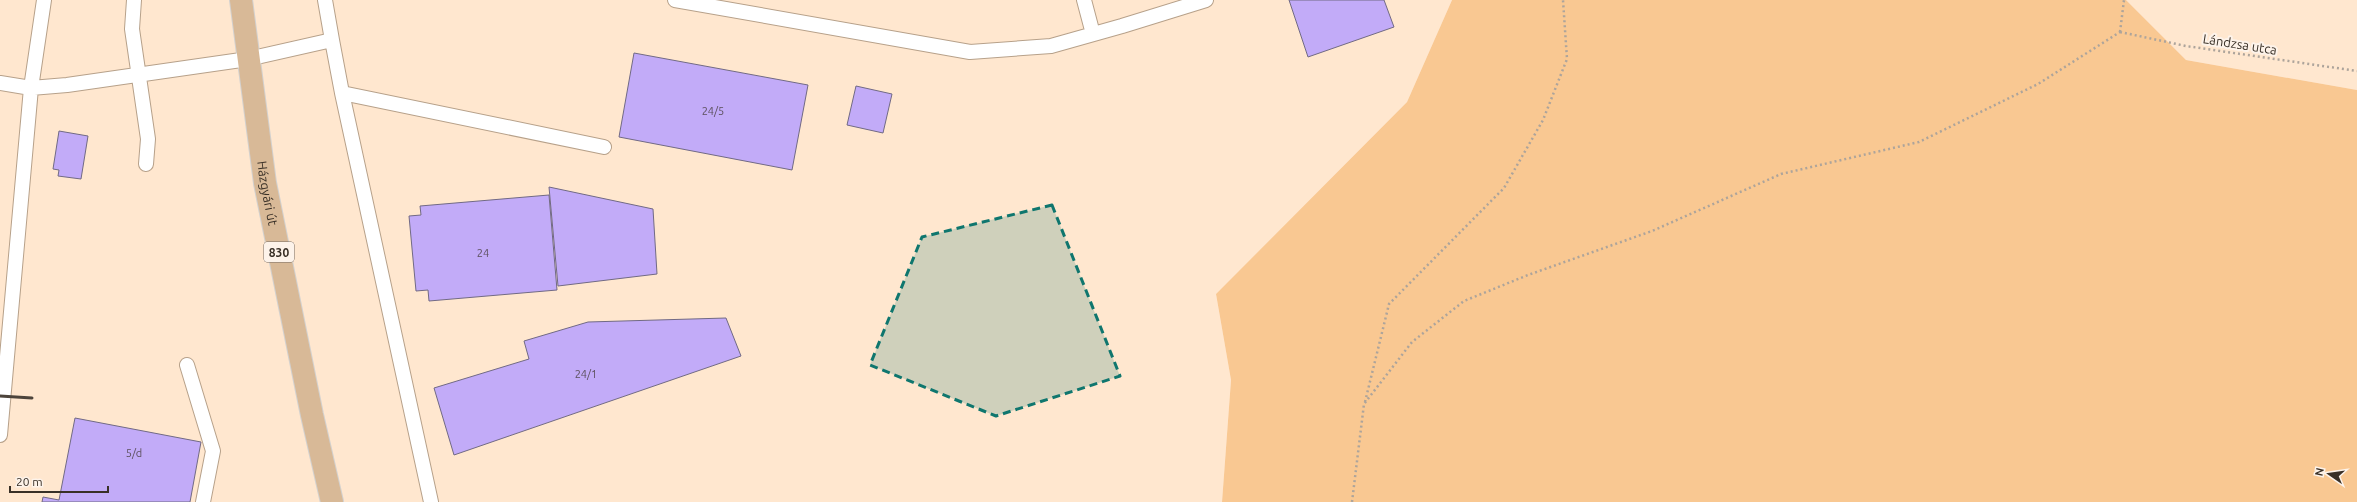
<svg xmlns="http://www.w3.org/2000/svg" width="2357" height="502" viewBox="0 0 2357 502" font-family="Ubuntu,sans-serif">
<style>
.built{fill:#ffe7cf}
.green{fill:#f9c892}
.building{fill:#c2abf8;stroke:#716a84}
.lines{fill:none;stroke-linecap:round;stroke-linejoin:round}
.lane-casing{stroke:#b7a18a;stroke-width:16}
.primary-casing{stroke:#d3d1cf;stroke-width:24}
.path{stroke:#ada49b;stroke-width:2.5;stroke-dasharray:2 3;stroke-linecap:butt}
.lane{stroke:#fff;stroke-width:14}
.primary{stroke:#d8b997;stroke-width:22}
.rail{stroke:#4d443b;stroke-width:3}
.marked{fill:#0f766e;fill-opacity:0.2;stroke:#0f766e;stroke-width:3;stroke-dasharray:8 5;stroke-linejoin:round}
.labels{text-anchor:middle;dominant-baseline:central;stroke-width:4;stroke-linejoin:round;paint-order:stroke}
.number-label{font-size:11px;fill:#5b4f5b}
.shield{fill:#fdf3ea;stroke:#746a62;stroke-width:1}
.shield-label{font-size:12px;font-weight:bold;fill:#393027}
.street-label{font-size:13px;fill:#393027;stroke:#fdf3ea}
</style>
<rect width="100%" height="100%" fill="#fdf3ea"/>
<path class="built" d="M0,0H1452L1407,102L1216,294L1231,380L1222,502H0Z
M2126,0H2357V90L2186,60Z"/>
<path class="green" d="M1452,0H2126L2186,60L2357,90V502H1222L1231,380L1216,294L1407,102Z"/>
<path class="building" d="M1289,0H1384L1394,27L1308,57Z
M634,53L808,85L792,170L619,137Z
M856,86L892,94L883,133L847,125Z
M59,131L88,136L81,179L58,176L59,170L53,169Z
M549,187L653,209L657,274L558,286Z
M549,195L557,290L429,301L428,290L416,291L409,216L421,215L420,206Z
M726,318L741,356L454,455L434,388L529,359L524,341L588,322Z
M75,418L201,442L190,502H42L43,497L59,500Z"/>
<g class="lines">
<g class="lane-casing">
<path id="lane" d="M134,0L132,29L148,139L146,164
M325,0L332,40
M675,0L970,52L1051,46L1122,26L1206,0
M1084,0L1093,34
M0,83L31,88L67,85L248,59L332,40L342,93L431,502
M342,93L604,147
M187,365L213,451L203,502
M0,435L31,88L44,0"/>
</g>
<g class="primary-casing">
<g id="primary">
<path id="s1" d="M241,0L265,183L312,415L332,502"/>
</g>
</g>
<path class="path" d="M2120,32L2186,46L2357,71
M2120,32L2124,0
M1365,402L1389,304L1504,188L1543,120L1567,59L1563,0
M1352,502L1364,404L1412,342L1464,301L1528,275L1652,231L1781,174L1919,142L2038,84L2120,32"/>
<use href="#lane" class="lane"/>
<use href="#primary" class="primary"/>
<path class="rail" d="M0,396L32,398"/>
</g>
<path class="marked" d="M1052,205L1120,376L996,416L870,365L922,237Z"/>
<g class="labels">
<g class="number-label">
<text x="713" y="111">24/5</text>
<text x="483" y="253">24</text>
<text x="586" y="374">24/1</text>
<text x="134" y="453">5/d</text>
</g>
<rect class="shield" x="264" y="242" width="30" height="20" rx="3"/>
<g class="shield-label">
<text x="279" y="252">830</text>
</g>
<g class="street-label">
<text transform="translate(2240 44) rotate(9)">Lándzsa utca</text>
<text stroke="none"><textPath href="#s1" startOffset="195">Házgyári út</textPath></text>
</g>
</g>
<g transform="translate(2329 474) rotate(283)" stroke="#fdf3ea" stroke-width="3" paint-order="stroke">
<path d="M0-3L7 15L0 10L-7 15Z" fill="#393027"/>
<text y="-6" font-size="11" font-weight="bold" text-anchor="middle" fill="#393027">N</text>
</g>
<path d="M10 486v6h98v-6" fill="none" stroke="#393027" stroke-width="2"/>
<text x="16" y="486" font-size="12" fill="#393027" stroke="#fdf3ea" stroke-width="3" paint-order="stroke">20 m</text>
</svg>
